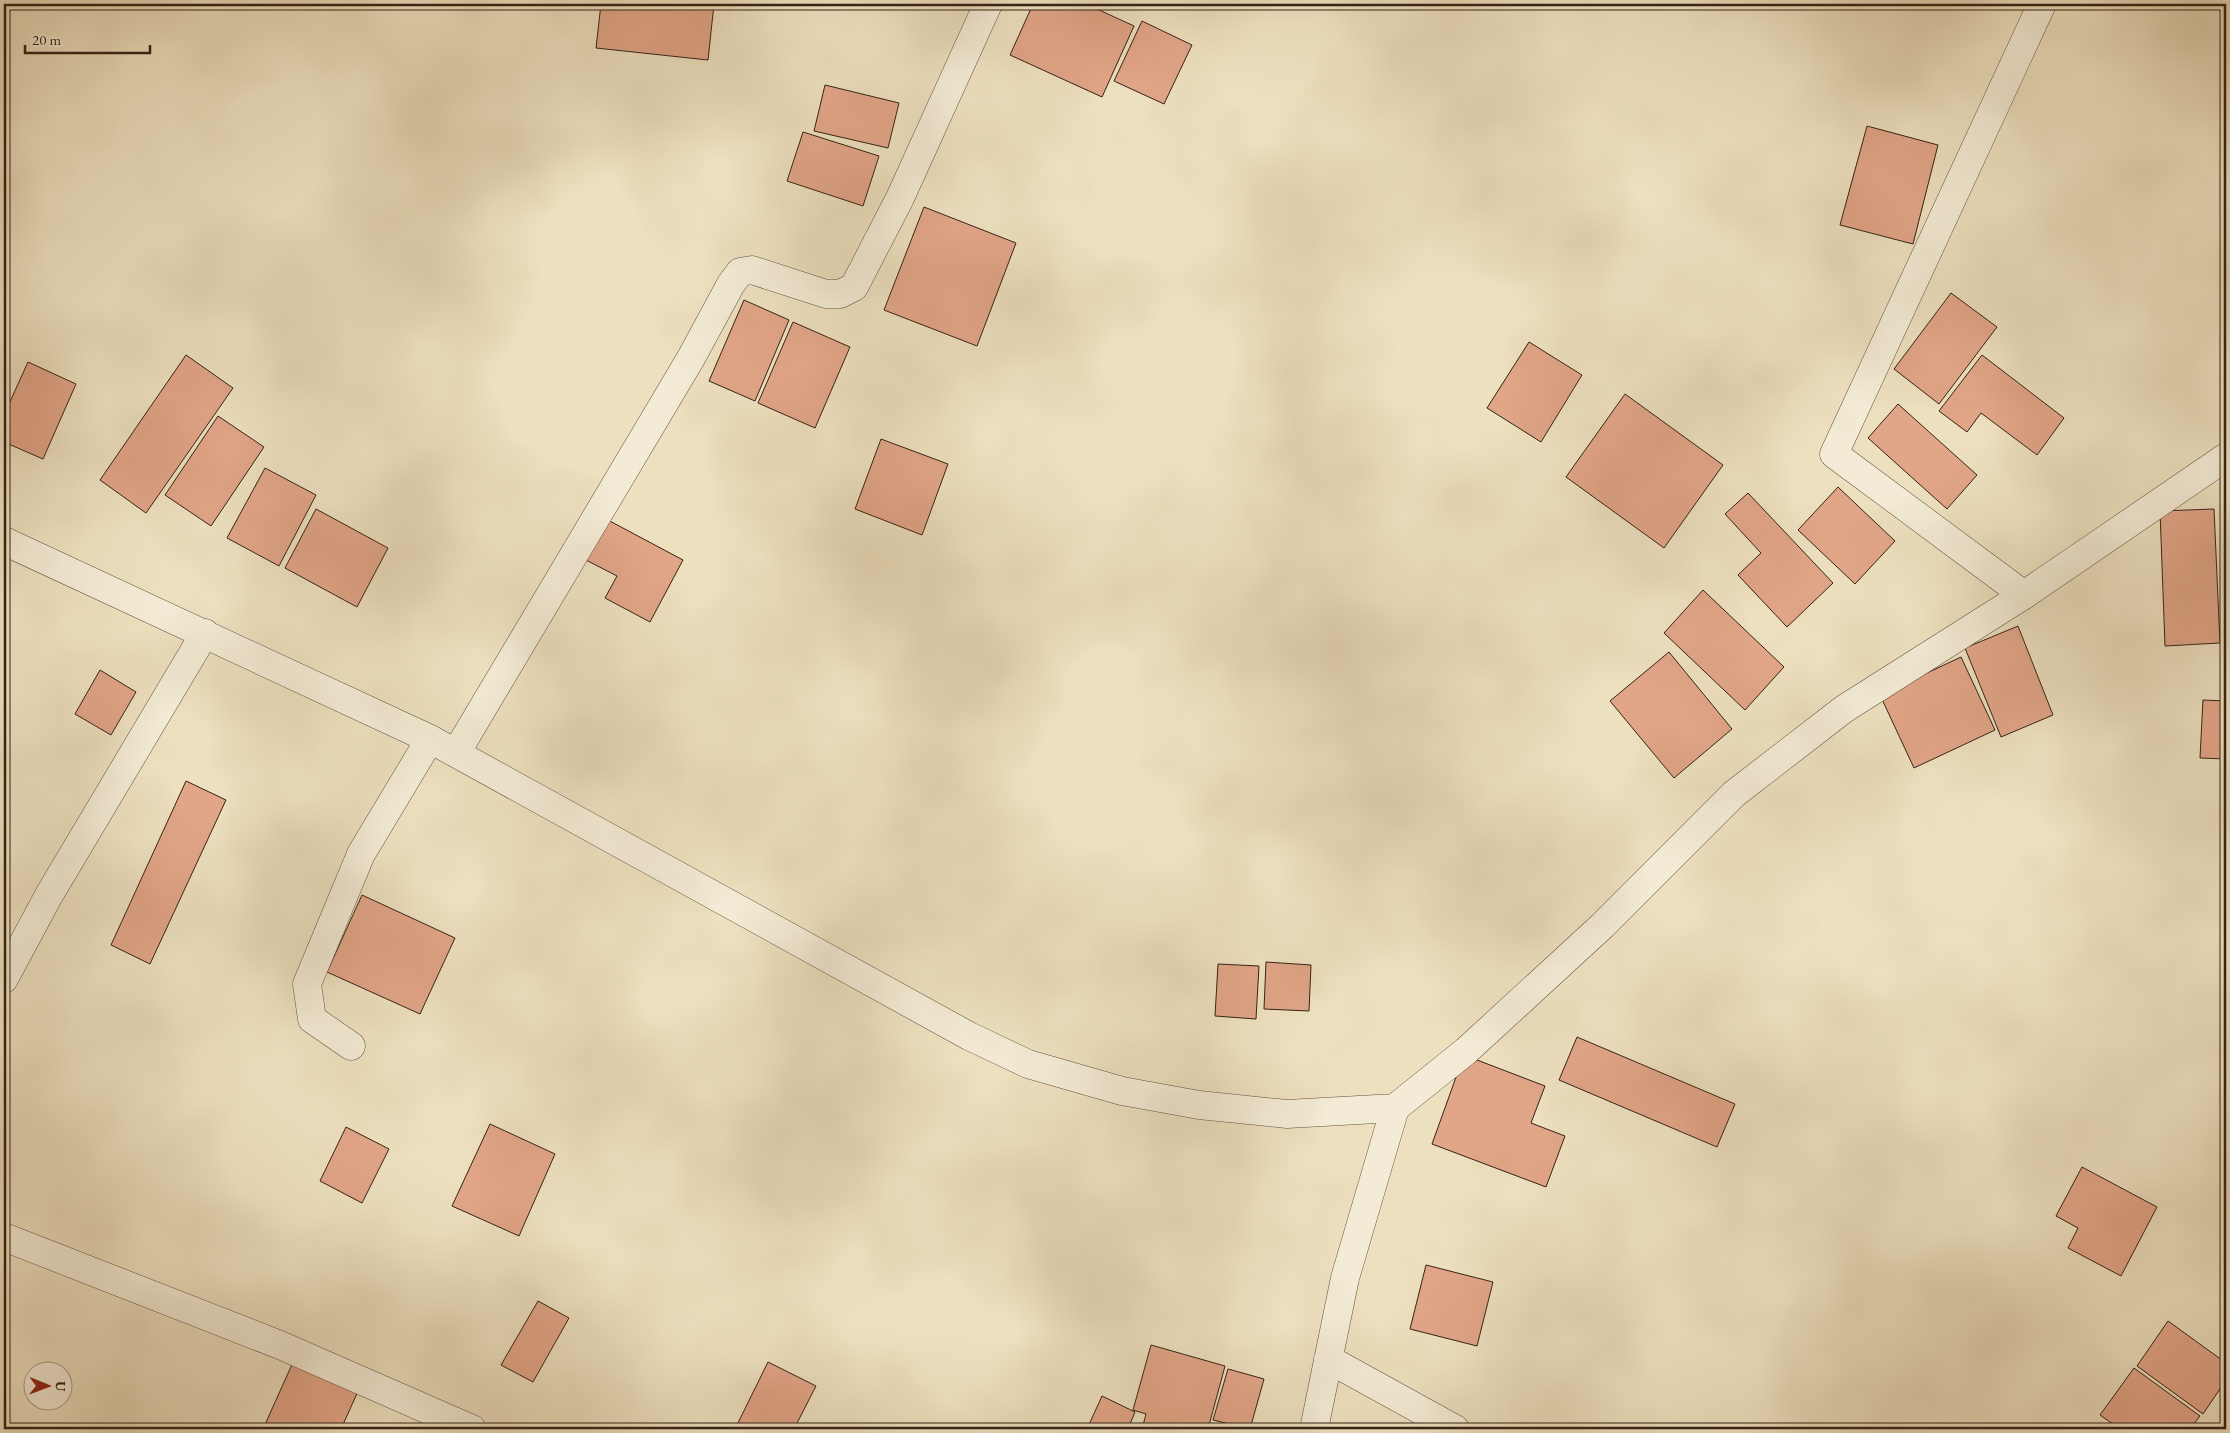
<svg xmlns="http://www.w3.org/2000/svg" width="2230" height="1433" viewBox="0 0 2230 1433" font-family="'EB Garamond',serif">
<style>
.building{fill:#e1a588;stroke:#342215}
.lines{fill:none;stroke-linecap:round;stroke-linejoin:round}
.minor-casing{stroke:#625240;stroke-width:29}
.tertiary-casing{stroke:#625240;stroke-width:29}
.minor{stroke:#f3ebd5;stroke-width:28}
.tertiary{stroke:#f3ebd5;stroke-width:28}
</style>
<rect width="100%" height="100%" fill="#ede0bf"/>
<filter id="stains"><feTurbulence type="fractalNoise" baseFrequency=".004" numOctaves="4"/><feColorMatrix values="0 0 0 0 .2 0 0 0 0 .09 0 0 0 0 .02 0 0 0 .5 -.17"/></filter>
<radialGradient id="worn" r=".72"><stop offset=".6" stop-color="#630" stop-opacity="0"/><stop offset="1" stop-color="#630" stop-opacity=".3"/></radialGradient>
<path class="building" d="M601,4H714L708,60L596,48Z
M1033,4H1086L1134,26L1102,97L1010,55Z
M1142,21L1192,45L1164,104L1114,81Z
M825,85L899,103L888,148L814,131Z
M1867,126L1938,145L1913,244L1840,225Z
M803,132L879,156L863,206L787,181Z
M924,207L1016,243L977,346L884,310Z
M1951,293L1997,327L1939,404L1894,369Z
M744,300L789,320L755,401L709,381Z
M793,322L850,347L815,428L758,403Z
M1529,342L1582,375L1541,442L1487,408Z
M186,355L233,388L146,513L100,480Z
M1982,355L2064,418L2037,455L1981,413L1967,432L1939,411Z
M28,362L76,384L43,459L4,442V415Z
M1625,394L1723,465L1664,548L1566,477Z
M1898,404L1977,475L1947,509L1868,438Z
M218,416L264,447L211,526L165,495Z
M881,439L948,464L922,535L855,509Z
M265,468L316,495L279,566L227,538Z
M1838,487L1895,541L1855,584L1798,530Z
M1748,493L1833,583L1787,627L1738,575L1761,553L1725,514Z
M316,509L388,548L357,607L285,568Z
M2214,509L2220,643L2165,646L2160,511Z
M606,519L683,560L650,622L605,598L617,576L584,559Z
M1703,590L1784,667L1745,710L1664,633Z
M2018,626L2053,715L2001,737L1965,648Z
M1669,652L1732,729L1674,778L1610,701Z
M1961,657L1995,730L1914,768L1880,695Z
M100,670L136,692L111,735L75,714Z
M2203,700L2226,701V759L2200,758Z
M186,781L226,800L150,964L111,945Z
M362,895L455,938L420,1014L327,972Z
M1266,962L1311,965L1309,1011L1264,1009Z
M1218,964L1259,966L1256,1019L1215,1016Z
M1577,1037L1735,1104L1717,1147L1559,1080Z
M1464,1055L1545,1086L1531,1123L1565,1136L1546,1187L1432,1144Z
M490,1124L555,1154L519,1236L452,1206Z
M346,1127L389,1149L362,1203L320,1181Z
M2082,1167L2157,1207L2121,1276L2068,1248L2078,1228L2056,1216Z
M1426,1265L1493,1282L1477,1346L1410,1329Z
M538,1301L569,1318L533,1382L501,1365Z
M2168,1321L2226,1363V1380L2203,1414L2137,1366Z
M1151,1345L1225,1366L1208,1429H1142L1146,1414L1133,1410Z
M294,1360L359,1389L341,1429H263Z
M768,1362L816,1386L794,1429H735Z
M2134,1368L2200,1416L2190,1429H2120L2100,1415Z
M1228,1369L1264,1379L1250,1429L1213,1420Z
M1102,1396L1135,1412L1128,1429H1087Z"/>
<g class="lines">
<g class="minor-casing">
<path id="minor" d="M2024,595L1834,454L2042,4
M456,753L691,358L731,284L740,272L752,270L826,294H840L854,287L900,198L988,4
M4,979L49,895L205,633
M351,1046L312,1019L307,984L361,854L430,739
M4,1237L280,1345L472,1429
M1328,1359L1455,1429
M1314,1429L1345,1278L1395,1108"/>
</g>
<g class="tertiary-casing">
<path id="tertiary" d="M4,541L430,739L969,1036L1028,1064L1122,1091L1199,1105L1287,1114L1395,1108L1466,1051L1602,926L1734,794L1844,709L2024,595L2226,457"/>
</g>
<use href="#minor" class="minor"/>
<use href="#tertiary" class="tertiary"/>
</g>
<rect width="2230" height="1433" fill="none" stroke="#ede0bf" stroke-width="20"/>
<rect x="5" y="5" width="2220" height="1423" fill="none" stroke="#342215" stroke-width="2.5"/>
<rect x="10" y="10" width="2210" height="1413" fill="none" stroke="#342215"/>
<g transform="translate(48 1386) rotate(91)"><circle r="24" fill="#f3ebd5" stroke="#a79b88"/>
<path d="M0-4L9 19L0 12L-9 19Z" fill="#8f2418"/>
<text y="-8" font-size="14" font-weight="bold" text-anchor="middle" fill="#342215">U</text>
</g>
<path d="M25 45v8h125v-8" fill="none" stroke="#342215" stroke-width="2.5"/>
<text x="32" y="45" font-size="15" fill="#342215" stroke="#f3ebd5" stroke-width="4" paint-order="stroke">20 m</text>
<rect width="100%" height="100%" filter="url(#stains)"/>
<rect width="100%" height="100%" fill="url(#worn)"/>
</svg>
